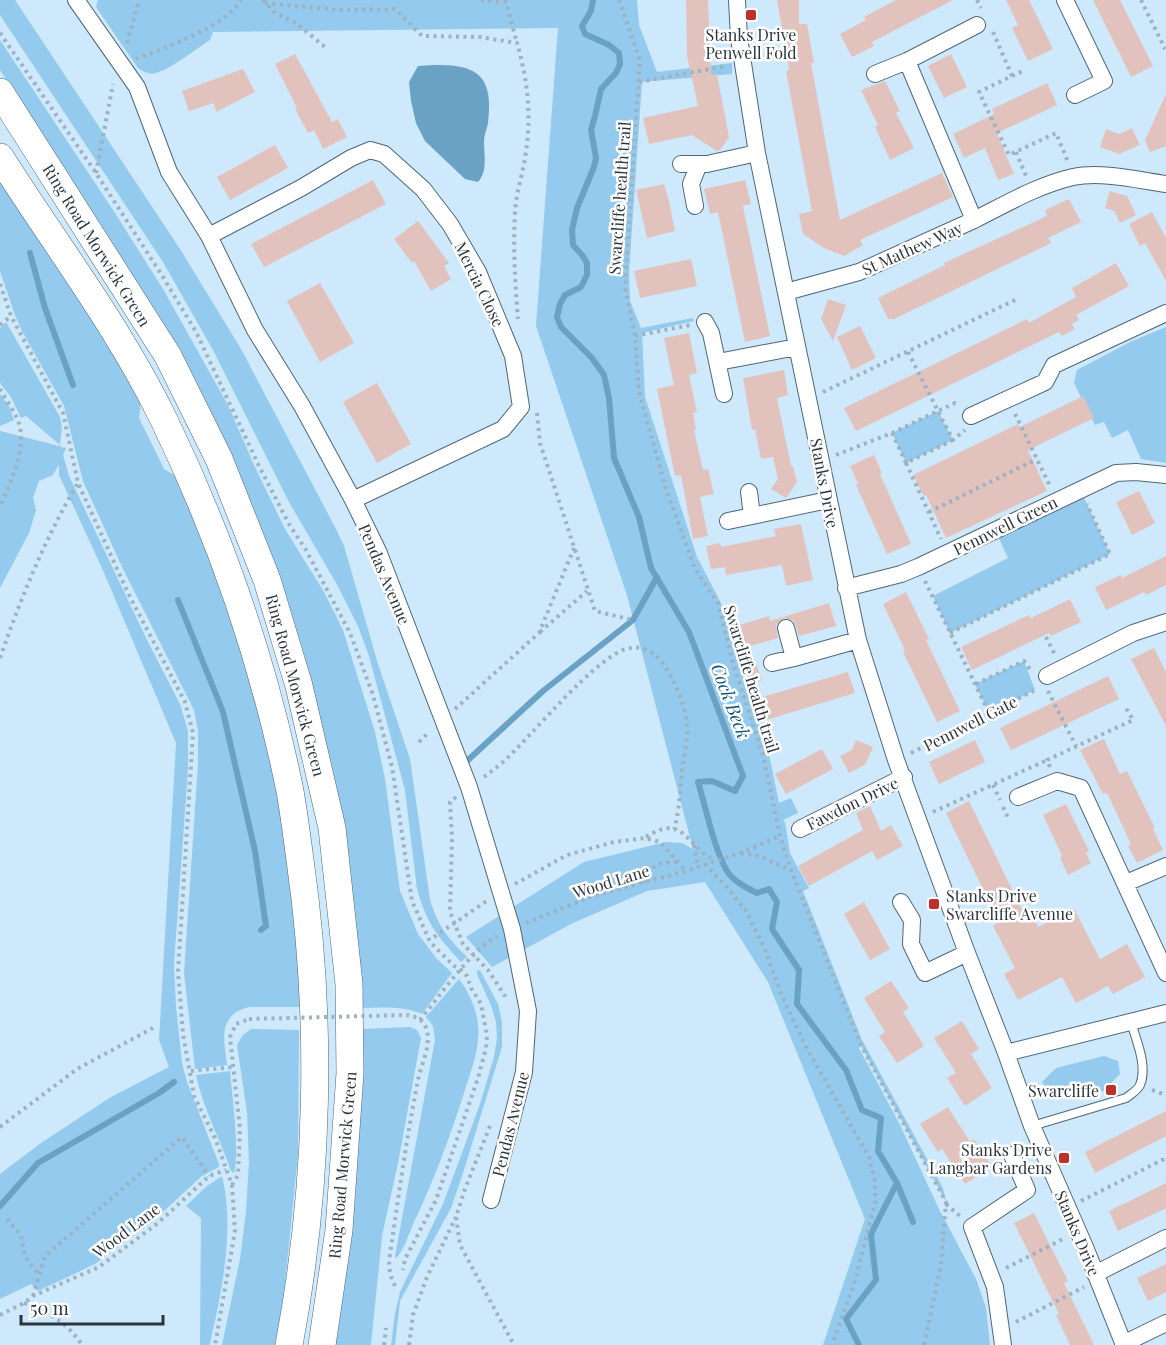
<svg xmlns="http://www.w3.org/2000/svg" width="1166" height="1345" viewBox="0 0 1166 1345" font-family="'Playfair Display',serif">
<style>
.green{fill:#93caed}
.water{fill:#6aa2c6}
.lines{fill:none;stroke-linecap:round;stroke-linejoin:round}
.stream{stroke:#6aa2c6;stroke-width:6}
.building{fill:#e2c2bd}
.service-casing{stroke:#4f6777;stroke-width:10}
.minor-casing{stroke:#4f6777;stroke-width:18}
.trunk-casing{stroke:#4f6777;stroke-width:28}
.path{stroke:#9cb2c1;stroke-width:4;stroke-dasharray:3 4.5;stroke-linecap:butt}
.service{stroke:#fff;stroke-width:8}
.minor{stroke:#fff;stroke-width:16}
.trunk{stroke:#fff;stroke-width:27}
.path-bridge{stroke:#9cb2c1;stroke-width:4;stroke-dasharray:3 4.5;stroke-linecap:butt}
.poi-dot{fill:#be302a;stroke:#fff;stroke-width:2}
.labels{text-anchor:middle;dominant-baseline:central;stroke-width:5;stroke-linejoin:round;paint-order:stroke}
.poi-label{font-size:16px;fill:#2b353c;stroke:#fff;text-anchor:end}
.street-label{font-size:16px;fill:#2b353c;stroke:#fff}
.water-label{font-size:18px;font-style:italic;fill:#0b5376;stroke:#fff}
</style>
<rect width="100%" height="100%" fill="#cee9fc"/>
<path class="green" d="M0,0H15L180,249L241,349L336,529L344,546L378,664L410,759L430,900C439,928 447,937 467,957L461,962C437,936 427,924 417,889L405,790L369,656L358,626L335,581L289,502L213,350L163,262L0,15Z
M98,0H637L639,25L657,72L732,63V74L642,82L629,272L630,301L641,328L693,318L694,321L642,333L645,397L697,557L721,603L739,664L768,749L779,803L791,798L798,813L783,820L785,822L790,853L809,888L803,891L862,1040L943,1188L946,1202L861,1046L859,1048L900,1125L938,1207L976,1279L986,1308L990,1345H823L865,1219L768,982L705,882L647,891L573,923L492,967L466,937L584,862L666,842L682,843L693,849L627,595L536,326L558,28L213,32L210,40C196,49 171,69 156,73C149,75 144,72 138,68L96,7Z
M0,40L113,210L163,289L229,407L253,463L285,529L324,592L343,630L375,732L385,779L400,891L418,934L437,959L452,973L422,1014C402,1005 379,1008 358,1008L334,782L303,651L254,510L198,388L110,239L0,70Z
M0,171L75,287L141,401L139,418L164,469L179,478L224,592L257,697L290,859L305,1007H249C217,1015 224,1040 227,1065L195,1069L184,973L198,764V731L194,710L123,569L83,481L64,406L22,331L15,315L0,271Z
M6,322L60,417L62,428L60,444L61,447L66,448L63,455L69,476L146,638L180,704L188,731V769L174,964L176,1006L182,1063L187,1082L219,1164V1167L202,1176L151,1223L95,1264L38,1291L31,1284L0,1299V1174L41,1143L111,1097L169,1067L159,1040L176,743L102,568L59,475V464L53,475L39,481L33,498L36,510L29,533L0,588V431L59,446L60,445L26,416L21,418L11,397L0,383V328Z
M1166,327V463L1141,459L1128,430L1112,438L1104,422L1095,425L1074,383L1077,370L1132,341Z
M0,394L9,406L14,420L0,426Z
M938,411L953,440L906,463L892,433Z
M1080,489L1110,554L950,633L933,596L1008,558L995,530Z
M1024,661L1035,690L989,713L975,684Z
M480,970L498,1004L502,1022V1047L463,1173L451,1208L400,1301L395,1345H391L395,1313L400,1292L443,1204L480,1104L494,1057L497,1038L496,1022L492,1008L477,974V971Z
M459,979C472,996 480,1017 478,1039C477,1057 469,1076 464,1093C450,1137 434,1180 414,1222C409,1234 404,1249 396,1259L395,1256L435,1040L433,1026L426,1017Z
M410,1027L417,1030L421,1038L398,1163L382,1236L371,1345H334L355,1203L363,1029Z
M251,1029L299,1030L298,1154L284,1294L275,1345H222L240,1259L246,1212L249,1162L247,1112L237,1045L243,1035Z
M1104,1056L1118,1061L1120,1074L1103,1091L1056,1098L1050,1095L1042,1082L1056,1068Z
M230,1071C232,1094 240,1154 234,1173L231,1171C220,1139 203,1108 196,1075Z
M222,1176C235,1228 222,1291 210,1343L209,1345H200L201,1218L186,1206L207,1186Z"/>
<path class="water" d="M433,65C477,64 494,75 488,123C487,129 484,135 484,141C484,155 488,171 478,182L465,179L425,141L416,123L411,101L409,82L418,66Z"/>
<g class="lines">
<path class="stream" d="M593,0L591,11L582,26L585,34L609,45L619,53L620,64L616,73L601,89L595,116L591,130L596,158L594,167L577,208L572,230L573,245L582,255L587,263V275L581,287L565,295L560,304L557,317L561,327L592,358L604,375L609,398L614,458L639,517L651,568L689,632L743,776L735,791L712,781L698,782C706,808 714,849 727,871C733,881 747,888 757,893L769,889L777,902L772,929L799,970L797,1004L846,1070L862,1110L881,1118L878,1151L897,1183L871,1234L876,1280L846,1319L859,1345
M30,253L45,308L73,385
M178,600L223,712L255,851L266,926L261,930
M468,760L543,691L633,620L657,577
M897,1183L913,1222
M0,1206L38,1163L159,1093L174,1082"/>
</g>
<path class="building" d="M686,0H708L711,75L717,74L729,137L720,150L717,151L692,135L649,144L643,118L698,106L687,56Z
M777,0H799V24H807L814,63H811L840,220L942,173L953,197L860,240L863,245L844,256L824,248L803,234L799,214L812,211L786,71L789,70Z
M896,0H953L872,42L874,46L852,57L840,34L866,20L864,17Z
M1006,0H1029L1053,49L1028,61L1012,28L1018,25Z
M1093,0H1120L1153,66L1131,77Z
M295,54L332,122L338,119L347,137L323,149L314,130L308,133L295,109L297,108L275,64Z
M951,54L967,87L944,98L928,66Z
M243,69L255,92L216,112L214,103L189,111L182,91Z
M885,81L900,111L896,113L914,148L890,160L875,127L878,125L861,90Z
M1047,83L1057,105L997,133L1014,174L998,180L985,148L964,158L953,134L994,114L992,109Z
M1166,94V146L1150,152L1145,140Z
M1132,128L1140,145L1119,154L1100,147L1106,129L1119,134Z
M275,145L288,168L230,200L217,177Z
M373,180L386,204L264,267L251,244Z
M745,180L751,204L743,206L770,336L745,342L718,212L710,214L704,189Z
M664,184L669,201L675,231L647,238L636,190Z
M1110,191L1127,196L1136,215L1120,223L1114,211L1105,208Z
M1069,199L1081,222L1048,238L1051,243L894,319H888L878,298L935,270L945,265L944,263L1047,216L1045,210Z
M1152,212L1166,238V281L1145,243L1140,246L1129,224Z
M418,221L449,263L444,266L451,279L431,291L414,261L412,263L394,239Z
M691,259L697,286L640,298L634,271Z
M1116,263L1129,286L1076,315L1079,320L1072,324L1075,329L1062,336L1059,332L856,431L844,408L1027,319L1029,323L1076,297L1072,288Z
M320,283L354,343L320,362L287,301Z
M828,299L846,305L833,341L821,319Z
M860,326L876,358L852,370L837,337Z
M689,333L697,373L689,375L697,412L693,413L696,430H694L703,470L708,469L714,494L700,497L708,536L693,539L681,475L675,476L657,389L674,385L664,338Z
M784,370L788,395L777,398L791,466H793L797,482L786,498L771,489L778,479L773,457L761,459L755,429L752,430L743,378Z
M377,383L411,444L377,463L343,402Z
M1083,396L1094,418L1028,450L1047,491L946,538L926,495L924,496L913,475L1018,424L1020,427Z
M874,455L882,473L880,474L911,544L887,554L856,485L858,484L850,466Z
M1139,491L1155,523L1132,535L1116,502Z
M801,524L813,580L786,586L782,565L726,575L725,567L711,569L706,546L720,543L721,547L776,536L774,529Z
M1166,556V585L1146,595L1144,592L1106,610L1095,587L1121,575L1122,578Z
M906,592L929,639L926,640L960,711L937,722L903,652L905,650L883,604Z
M1070,599L1081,622L1051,636L1049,633L972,670L961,647L1029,615L1031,618Z
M829,603L836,626L799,636L794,621L784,618L776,625L778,638L737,650L730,628L769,616L770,621Z
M1154,648L1166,672V726L1131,659Z
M754,658L762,680L746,685L739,664Z
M848,672L855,693L766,720L759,698Z
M1108,676L1119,699L1011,750L1000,728Z
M1104,739L1120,774L1127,771L1155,828L1153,829L1163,850L1137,863L1128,846L1131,844L1107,793L1103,794L1080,750Z
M856,740L873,747L865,765L849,773L840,756L852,750Z
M975,740L985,762L939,784L929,762Z
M822,749L833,769L786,794L775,774Z
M969,801L1022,910L1028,907L1038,927L1074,909L1100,959L1127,944L1145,977L1113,994L1108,986L1076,1003L1062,977L1018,1000L1004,974L1015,968L993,926L999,922L946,813Z
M1066,804L1089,851L1086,853L1091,863L1068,875L1060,858L1062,856L1043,815Z
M870,806L881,831L891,825L903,846L877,860L872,851L809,886L798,866L863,830L856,813Z
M864,902L890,949L870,960L844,914Z
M891,981L909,1008L903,1012L924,1046L897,1063L879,1036L885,1032L864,998Z
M962,1021L979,1049L971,1054L992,1088L965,1106L947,1078L956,1073L934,1038Z
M948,1107L970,1142L974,1139L992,1167L965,1184L942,1149L938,1152L920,1124Z
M1166,1111V1136L1095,1173L1085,1152Z
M1166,1183V1208L1118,1231L1109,1211Z
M1034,1213L1068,1281L1064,1283L1094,1345H1070L1056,1315L1059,1314L1014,1223Z
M1166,1264V1292L1148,1301L1137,1278Z"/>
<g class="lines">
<g class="service-casing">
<path id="service" d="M1032,1126L1126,1098C1131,1094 1138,1090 1140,1085C1148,1066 1136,1040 1131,1022"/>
</g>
<g class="minor-casing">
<path id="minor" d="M76,0L137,87L169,172L209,236L255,330L302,406L353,500L378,551L469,787L512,929L528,1011L524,1072L491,1200
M737,0L739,38L757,153L858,640L896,760L967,953L1006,1053L1032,1126L1085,1247L1124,1345
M1065,0L1104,81L1075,95
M875,74L907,61
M681,164H707L757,153
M695,206L691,184L699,164
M974,220C1006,204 1038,185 1073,177C1101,171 1138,180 1166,184
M209,236L301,188L351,158L370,150L384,154L423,189L450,224L478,272L513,356L521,407L503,429L353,500
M786,292L859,272L974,220L907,61L977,25
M705,322L711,333L724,394
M718,362L797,347
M971,416L1045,382L1054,365L1166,313
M749,492L752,516L828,500
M728,521L752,516
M846,588L901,574L918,567L1116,473L1136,472L1166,475
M786,628L794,658L858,640
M772,663L794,658
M1047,676L1133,633L1166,622
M1018,797L1057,781L1081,788L1166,973
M800,829L904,777
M1126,883L1166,866
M901,902L912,920L911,944L925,973L967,953
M1006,1053L1166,1013
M1095,1274L1166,1238
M1123,1344L1166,1323
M1003,1345L995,1287L972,1227L1027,1190L1012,1155"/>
</g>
<g class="trunk-casing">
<path id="trunk" d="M0,92L168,356L219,459L267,580L299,686L332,828L349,984L350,1073L339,1230L322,1345
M0,157C55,244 119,327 164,420C221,538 264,663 290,791C294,814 297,837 300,860C323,1020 319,1186 289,1345"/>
</g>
<path class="path" d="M263,0L275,13L296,23L325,47
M481,0L506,2L517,43
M619,0L640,60L625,287L635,336L639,392L666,489L695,569L718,603L733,663L763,755L780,836L791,870L861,1045L946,1202L941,1265L924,1345
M977,0L981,8
M1141,0L1165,49
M265,3L341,10L395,9L422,36L480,37L517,43C528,81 532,118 525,158C522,176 516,194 515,212C513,248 515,283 518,319
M993,32L1012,76L979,92L1009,155L1056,133L1068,162
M0,33L96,173L163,277L196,332L260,468L289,524L306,550L350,633L373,695L392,767L412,901L430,942L454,966L459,968L467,976L471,988L481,1004L487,1036L486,1048L478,1078L436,1200L405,1259L403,1270
M127,43L139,0
M136,59C164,48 225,27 241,0
M1012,76L1023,71
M639,82L727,66
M1016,152L1026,176
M96,173L113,84
M0,284L11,316L63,413L78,483L129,595L185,702L193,733L178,972L183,1034L194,1096L215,1138L232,1185L235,1231L215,1345
M0,325L11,316
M635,336L690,325
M908,352L938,411L955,403L958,405
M0,389C5,398 12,408 17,418C29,446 11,481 0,506
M823,392L1017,299
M537,413L540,443L595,611L633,620
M1015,414L1050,486
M892,433L906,463L953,440
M836,455L892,433L938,411L953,440L965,430
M906,463L941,539
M929,512L1037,459
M925,581L989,713
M540,632L587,591
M950,633L1110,554L1087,504
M1046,637L1055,655
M0,658C21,598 45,538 78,483
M976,684L1024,661L1032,672
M1048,691L1076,746
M455,709L539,633L574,548
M419,742L429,732
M911,753L1035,690L1036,687
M1050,767L1047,760L1133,720L1126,708
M484,777C490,772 496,768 502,763C529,739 599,652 630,648C652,644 665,665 674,682C682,699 689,719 687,739C686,749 683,760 682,770C680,790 680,809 674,829
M993,785L1000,800
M456,797L450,802L452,839L450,912L463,944L488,970L507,999
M1003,807L1009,820
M933,812L1047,760
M646,837C683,813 685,844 711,858
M694,845L698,867
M741,853L759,856L790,870
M705,864L725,885L747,912L765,950L782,996L806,1047L869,1157L875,1181V1203L855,1281L832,1345
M643,883L642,872L662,863L677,862
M515,884L567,855L614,842L645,838L660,842L686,871
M526,923L593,896L686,871L740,853L780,836
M434,937L488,900
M420,1020C440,996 471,950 497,936
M191,1071L234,1067
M1152,1090L1166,1095
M490,1126L465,1189L456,1217L460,1245L514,1345
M0,1127L77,1069L153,1028
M232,1185L238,1175L240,1129L230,1037L236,1024L249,1019
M1081,1201L1166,1158
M946,1204L961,1217
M7,1219L21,1235L25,1256L39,1276
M1006,1268L1063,1239
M395,1286L390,1274L389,1261C398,1201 406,1140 418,1080C421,1065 431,1046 427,1031C425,1021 416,1016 407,1015
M33,1296L45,1256L182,1137L209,1176
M24,1303C48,1312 68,1323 82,1345
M0,1315L24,1303L33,1296L99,1267L158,1223L209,1176L226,1170
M1016,1322L1084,1287
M384,1345L386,1328
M409,1345L413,1315L427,1277L456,1217"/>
<use href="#service" class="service"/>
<use href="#minor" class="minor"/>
<use href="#trunk" class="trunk"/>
<path class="path-bridge" d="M249,1019L407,1015"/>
</g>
<g class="poi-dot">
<rect x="745" y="9" width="12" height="12" rx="3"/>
<rect x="928" y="898" width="12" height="12" rx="3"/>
<rect x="1105" y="1084" width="12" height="12" rx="3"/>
<rect x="1058" y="1152" width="12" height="12" rx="3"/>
</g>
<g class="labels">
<g class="poi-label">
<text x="751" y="34" text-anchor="middle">Stanks Drive<tspan x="751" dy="18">Penwell Fold</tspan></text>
<text x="946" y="895" text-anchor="start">Stanks Drive<tspan x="946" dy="18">Swarcliffe Avenue</tspan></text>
<text x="1099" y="1090">Swarcliffe</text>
<text x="1052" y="1149">Stanks Drive<tspan x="1052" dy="18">Langbar Gardens</tspan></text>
</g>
<g class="street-label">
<text transform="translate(619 198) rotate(-86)">Swarcliffe health trail</text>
<text transform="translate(97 245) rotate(58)">Ring Road Morwick Green</text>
<text transform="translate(912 248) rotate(-24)">St Mathew Way</text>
<text transform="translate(480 284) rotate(64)">Mercia Close</text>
<text transform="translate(825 483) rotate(79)">Stanks Drive</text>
<text transform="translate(1005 525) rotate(-26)">Pennwell Green</text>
<text transform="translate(385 574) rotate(67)">Pendas Avenue</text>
<text transform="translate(752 679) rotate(73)">Swarcliffe health trail</text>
<text transform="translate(296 685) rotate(75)">Ring Road Morwick Green</text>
<text transform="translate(970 723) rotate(-27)">Pennwell Gate</text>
<text transform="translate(852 803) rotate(-26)">Fawdon Drive</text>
<text transform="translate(611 881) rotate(-17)">Wood Lane</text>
<text transform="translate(510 1124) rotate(-76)">Pendas Avenue</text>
<text transform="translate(342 1165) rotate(-85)">Ring Road Morwick Green</text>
<text transform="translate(126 1230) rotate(-37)">Wood Lane</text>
<text transform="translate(1078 1233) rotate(67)">Stanks Drive</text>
</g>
<g class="water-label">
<text transform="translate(731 701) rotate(69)">Cock Beck</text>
</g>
</g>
<path d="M21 1315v9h142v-9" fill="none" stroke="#2b353c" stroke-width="3"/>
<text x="30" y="1315" font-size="18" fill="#2b353c" stroke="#ffffff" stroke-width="4.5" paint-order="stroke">50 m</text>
</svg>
